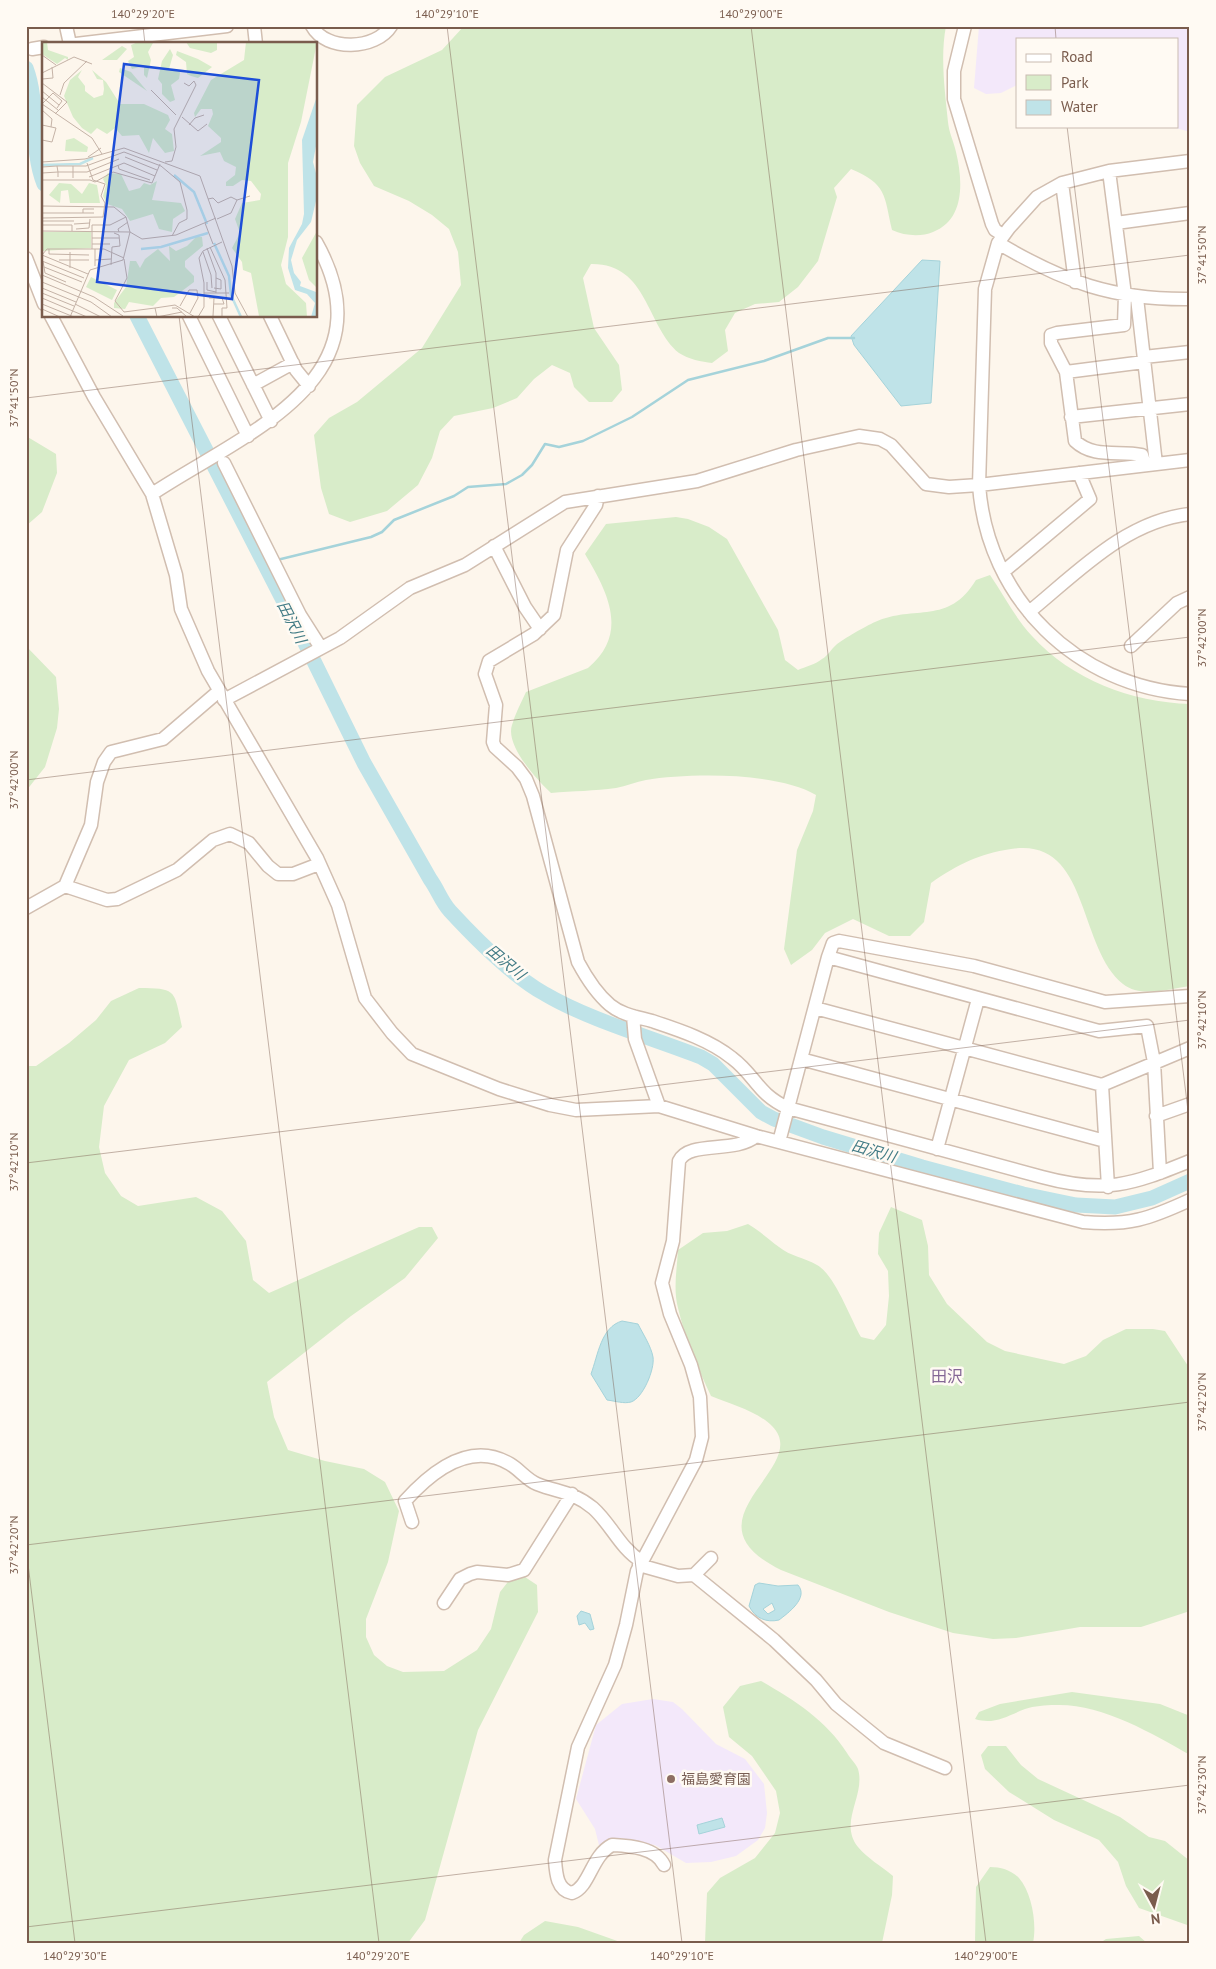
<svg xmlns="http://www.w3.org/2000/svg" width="1216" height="1969" viewBox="0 0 1216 1969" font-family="'PT Sans','Noto Sans JP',sans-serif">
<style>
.education{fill:#f3e8fa}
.green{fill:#d8ecc9}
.water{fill:#bfe3e8;stroke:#a5d3da;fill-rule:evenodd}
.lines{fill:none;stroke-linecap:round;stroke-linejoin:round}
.stream{stroke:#a5d3da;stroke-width:2.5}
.river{stroke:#bfe3e8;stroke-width:15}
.minor-casing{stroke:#d1beb0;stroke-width:15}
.minor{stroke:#fff;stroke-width:12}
.ticks{fill:none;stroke:#7a5c4d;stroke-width:1;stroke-opacity:0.45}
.education-dot{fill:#8d6e63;stroke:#fffaf3;stroke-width:2}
.labels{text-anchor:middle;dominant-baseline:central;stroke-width:5;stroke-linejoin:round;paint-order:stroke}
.education-label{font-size:14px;fill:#785e54;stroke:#fffaf3;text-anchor:start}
.water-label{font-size:15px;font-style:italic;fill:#437c86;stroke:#fffaf3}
.quarter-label{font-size:16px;fill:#846695;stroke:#fffaf3}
.inset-river{fill:none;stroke:#bfe3e8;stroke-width:2.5}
.inset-road{fill:none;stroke:#c5b3a7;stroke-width:1}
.view{fill:#1d4ed8;fill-opacity:0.15;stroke:#1d4ed8;stroke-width:2.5}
.inset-edge{fill:none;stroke:#7a5c4d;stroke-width:2.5}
.neatline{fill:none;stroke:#7a5c4d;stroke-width:2}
.ticks-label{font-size:12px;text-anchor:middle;fill:#7a5c4d}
</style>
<rect width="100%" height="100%" fill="#fdf6ec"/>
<path class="education" d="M979,26H1190V132L1169,126H1177V39H1017V85L1001,93L986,94L974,88Z
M653,1699L673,1702L682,1709L716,1744L745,1759L764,1784L767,1813L765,1828L758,1840L736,1856L711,1862L686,1863L655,1845L636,1843L599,1845L595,1829L576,1799L596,1725L622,1704Z"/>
<path class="green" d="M464,26H946C940,57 945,92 948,122C949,133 954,142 956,152C963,181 965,220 933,232C921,237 905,236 892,230C884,195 887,184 851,169L834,188L837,197L818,261L798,287L779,302L755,304L735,313L725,330L728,351L712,363C702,362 688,359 679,353C646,326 648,263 591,264L583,278L594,328L619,365L622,390L612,402H589L574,387L570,373L552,365L534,379L517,398L493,408L454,416L440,431L432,458L418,485L387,511L350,522L329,514L321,488L314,435L329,418L357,402L422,348L461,285L458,252L449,229L432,215L409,201L374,186L360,163L354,146L357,105L385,77L442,50Z
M26,436L56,454L57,473L42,512L26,526Z
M676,517L688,519L709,527L727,539L778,630L785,660L798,670C805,667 816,664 822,659C828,656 831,649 836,645C843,639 866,626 875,622C915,604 948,626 976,580L990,575C1004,595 1015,618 1032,636C1072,680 1131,702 1190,704V986C1170,989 1140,998 1123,984C1077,947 1090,836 1011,849C979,854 958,864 931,883L924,922L910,936H889L853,919L825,933L812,950L791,965L784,949L795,865L797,850L813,811L816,795C778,772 690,773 646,780C636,782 626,786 616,788C595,791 573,791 551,793C537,780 505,745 512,725C515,714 521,703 526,692L588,668C630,633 607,591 585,554L606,524Z
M26,646L56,677L59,709L57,728L45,767L26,791Z
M139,988C178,988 174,991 182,1027L165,1043L129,1060L104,1106L99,1147L105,1173L121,1196L138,1206L196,1197L222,1211L246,1241L253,1280L269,1293L419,1227H432L438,1238L405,1278L351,1316L267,1382L274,1417L288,1450L325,1461L364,1469L385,1482L399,1511L388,1562L366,1619V1637L374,1655L387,1666L403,1672L444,1671L477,1650L491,1629L500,1592L511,1578L522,1575L537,1585L538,1612L478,1730L425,1920L408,1943H26V1066H36L69,1043L96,1020L111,1001Z
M891,1207L922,1220L928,1246L929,1275L947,1304L987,1342L1005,1351L1064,1364L1086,1356L1103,1340L1126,1329H1153L1165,1331L1190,1369V1611L1141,1627H1080L1016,1638L993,1639L953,1633L889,1612L781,1570C678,1519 814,1468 772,1426C757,1411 730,1404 711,1396C698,1368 685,1338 678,1308C673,1289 677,1269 678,1250L703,1233L727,1231L748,1224C760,1231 768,1239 779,1247C790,1256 805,1258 817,1265C835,1275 850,1318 861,1337L874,1340L886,1325L889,1296L888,1271L878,1254L879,1233Z
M761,1681C794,1700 826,1720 847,1753C850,1758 856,1764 858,1769C866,1796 838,1822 858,1847C867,1858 881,1866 893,1876L892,1895L882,1943H705L707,1893L720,1878L755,1858L775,1833L780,1813L776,1791L752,1756L729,1737L723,1707L740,1686Z
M1072,1692L1160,1704L1190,1716V1755C1152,1733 1100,1703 1055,1705C1046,1705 1034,1706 1025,1709C1007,1716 994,1725 975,1719L979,1712L1000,1704Z
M988,1746H1006L1021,1765L1038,1779L1120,1817L1149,1837L1165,1841L1190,1861V1926L1139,1908L1126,1886L1118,1862L1099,1840L1054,1820L1009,1792L985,1769L981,1755Z
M990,1867C1001,1867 1011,1870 1019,1878C1032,1893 1037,1924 1033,1943H975L976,1887Z
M545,1921L578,1927L623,1943H519L524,1935Z
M1139,1936L1147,1943H1100L1106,1939Z"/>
<path class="water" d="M922,260L940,261L931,403L901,406L854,345L851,336Z
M622,1321L638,1324C643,1334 651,1346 653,1357C655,1369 643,1398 631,1402C624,1404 615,1401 607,1400L591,1374C598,1355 601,1327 622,1321Z
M759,1583L778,1586L798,1585C809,1598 788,1613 779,1620C766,1623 755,1618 749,1606L755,1585ZM772,1603L775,1610L768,1614L763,1609Z
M581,1611L590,1614L594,1629L590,1630L585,1623L579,1625L577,1616Z
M722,1818L725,1827L699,1834L697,1825Z"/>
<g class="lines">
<path class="stream" d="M277,560L371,537L382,532L394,520L454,496L468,487L506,484L522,475L532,465L545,444L559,447L583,441L632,417L688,380L764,361L828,338H854"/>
<path class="river" d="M26,68C40,105 29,147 44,184
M137,316L304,641L364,763L430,879C438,890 441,901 450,911C474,937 514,977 545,994C589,1020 653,1038 701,1057L713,1064L761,1112L774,1119L823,1137L922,1167L1023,1194L1076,1205L1115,1207L1152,1198L1190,1181"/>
<g class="minor-casing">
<path id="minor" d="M66,26L70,44
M254,26L256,44
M312,26C326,52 376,50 391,26
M965,26L954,71V99L992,224L995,230L1003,235
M76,44L227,26
M32,49L44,47
M1190,161L1109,171L1062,183L1037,197L1009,228L998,243L985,289L979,485L1190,460
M1109,171L1125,295L1124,325L1057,333L1051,335V343L1066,372L1075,441C1094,459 1119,450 1142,455L1145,465
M1062,183L1075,282
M1116,223L1190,213
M998,243C1064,282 1113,300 1190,299
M26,258L44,304
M1137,298L1156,464
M51,316L94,397L152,494L176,575L181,609L208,671L317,858L338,905L365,998L392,1033L412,1054L499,1089L550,1105L576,1110L659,1106L756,1136L1083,1222C1129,1226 1149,1219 1190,1200
M189,316L248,436
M219,316L271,421
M270,316L296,370L309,386
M1144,357L1190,352
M1066,372L1144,362
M253,385L293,363
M1071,417L1190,404
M224,463L300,615L321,648
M152,494C242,434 394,380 316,242
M598,496L596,505L567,550L554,615L534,634L489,661L485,674L496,705L493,742L495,747L517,767L526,779L533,796L578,962C586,977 597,994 610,1005C622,1015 638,1017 652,1021C679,1030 710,1040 732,1058C756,1076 757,1094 788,1108L1042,1177C1105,1194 1131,1185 1190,1161
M494,546L525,607L540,629
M1003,572L1090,499L1079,473
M1029,612C1077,573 1125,521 1190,514
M1131,646L1177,603L1190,597
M224,700L340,638L410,588L465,565L565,502L697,481L796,450L859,436L880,439L891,445L926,484L949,487L979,485C987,599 1077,687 1190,694
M65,886L107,900L117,899L177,870L213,840L230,834L249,843L268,866L278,874H293L319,864
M26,908L65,886L91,825L97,782L104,762L111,752L163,739L219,691
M828,957L1099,1031L1147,1026L1154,1062L1160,1173
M815,1008L1102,1085L1190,1048
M633,1016L635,1039L659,1106
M801,1059L1105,1141
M1102,1085L1108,1187
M1156,1116L1190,1104
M779,1142L828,957L833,943L839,941L974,966L1105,1002L1190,996
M937,1149L978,999
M412,1522L405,1501C431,1472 470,1440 510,1464C520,1470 527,1480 537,1484C560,1493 572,1491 593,1508C611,1524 620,1548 641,1561
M639,1565L678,1576L694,1575L711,1558
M694,1575L774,1640L816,1680L836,1704L884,1743L945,1768
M444,1603L460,1579L470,1574L477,1572L508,1575L524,1570L572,1494
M664,1865C655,1847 629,1846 612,1845C591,1856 590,1887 572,1893C557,1890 556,1874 555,1860L578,1747L615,1665L626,1625L637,1571L696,1460L702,1437L700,1397L691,1365L670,1314L662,1283L673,1241L679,1161C689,1140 735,1154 756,1136"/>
</g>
<use href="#minor" class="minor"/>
</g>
<path class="ticks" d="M143,26L145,44M447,26L682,1943M751,26L986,1943M1055,26L1056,39M1067,126L1190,1127M179,316L379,1943M26,398L1190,255M26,780L1190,637M26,1163L1190,1020M26,1545L1190,1402M26,1548L75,1943M26,1927L1190,1785"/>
<circle class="education-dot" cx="671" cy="1779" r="5"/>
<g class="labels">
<g class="education-label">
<text x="681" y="1779">福島愛育園</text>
</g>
<g class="water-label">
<text transform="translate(292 622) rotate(63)">田沢川</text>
<text transform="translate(506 962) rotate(40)">田沢川</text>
<text transform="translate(874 1151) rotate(16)">田沢川</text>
</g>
<g class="quarter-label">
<text x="947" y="1376">田沢</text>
</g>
</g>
<g transform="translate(42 42)">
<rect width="275" height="275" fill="#fdf6ec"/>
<path d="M0,0H5L6,8L26,15V18L23,16L15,22L0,12ZM96,0L111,1L106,10L109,18L105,36L102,33V24L90,27L86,19L92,15L89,3ZM144,0H175V8L169,11L148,6ZM204,0H275L259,80L246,121V195L239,223L244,242L264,261L265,275L217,274L209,231L201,228L200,220L190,206L198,191L193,177L200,161L218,158L219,152L209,139L200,138L191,144H184V140L193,133L194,125L182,119L178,110L158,114L179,100V96L166,84L171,72L170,67H159L153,75L152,71L169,38L202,18ZM80,4L85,7L75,18H60ZM128,7L131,13L127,27L137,28L138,31L137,37L129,43L133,58L128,60L120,52V42L116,37L120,19ZM135,9L156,17L170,25L156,36L149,34L145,32L144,20L134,13ZM78,26L89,30L105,49L77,30ZM40,28L36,35L43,44V49L52,56L61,53L62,47L61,38L55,37L50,28L64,40L78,62H102L126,73L128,78L123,87L130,92L132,109L123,111L111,96L107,111L97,93L80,94L73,86L65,92L55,86L49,92L40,86L31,75L22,54L28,38ZM32,96L46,105L45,110L23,109L24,98ZM66,131L79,132L87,149L98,146L102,141L108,143L115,139L110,158L139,161L143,169L131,177L130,190L117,187L111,172L88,179L80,167L65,162L61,154L64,143L61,137ZM17,141L29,142L40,152L47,141L55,143L58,161H28L26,148L19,149L18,161L7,153ZM275,189V246L267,238L260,216ZM0,190H49V206L0,209ZM154,195H160L161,204L143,219V225L152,234V240L132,255L119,256L111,264L87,260L83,267L72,266V261L84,245L88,219H94L98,226L103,217L116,207L128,219L127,204L134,209L145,204ZM49,235L75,248L70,258L44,245Z" fill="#d8ecc9"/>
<path d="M275,27V99L271,120L275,135L274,159L269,180L255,198L249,218L252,231L259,240L258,244L274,250L275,275H269L273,261L265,252L253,248L246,226L247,206L260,182L262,172L260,98L274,57Z" fill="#bfe3e8"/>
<path class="inset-river" d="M0,123L38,122L51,116M132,133L152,150L165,182M172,201L187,234L189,253L199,275M99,207L119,205L166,191"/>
<path class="inset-road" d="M0,13L14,23M0,31L32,15L50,22M0,37L11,36L10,25M0,41L25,60L13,72M109,48L134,73M0,49L17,63M18,53L22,41L45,19M0,55L16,68M0,62L50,96L60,112M0,62L11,51L20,59L15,66M0,68L10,77L9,85M140,75L156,89L165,82M0,83L14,86L10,100L0,98M147,83L153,76L162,73M46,115L59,106M83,115L115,128M0,120L43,117L82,106L158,134L190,224L193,251L206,275M123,120L130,119L134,105L132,87L154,43L152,39L147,44L142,41M76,123L77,127L108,138M15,124H31V130H16V135M31,124H44L82,110L119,124L138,140L145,168V177L137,181L130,194M0,125L15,124L16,130L0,131M47,135L82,121L113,134M31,136V130H45L77,117M0,138H48L53,140L71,130L110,141L118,122M166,157L171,156L176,161L189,155L195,158M0,164L72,165L84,175L88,190L100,197L134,193L174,176M0,171H52M41,171V167H52M0,176L61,175L63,161L59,154L63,142L51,138L45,121M175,177L189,171L195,158L208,154M0,179H32M163,181L171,202M32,182L48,181M0,183H30V189M34,187L47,186L48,177M0,189L88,190L81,218L48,228L28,275M77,190L76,187L86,180M50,196H77M50,202H68M168,205L183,238L185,266H180V275M165,206L174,231V251M7,207V212L47,213M50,207V183H68L84,175M53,207V224M161,210L169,233L170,246M0,213L5,207H62L82,216M0,213L46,232M82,217L85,236L73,259L82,270M17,218H47M53,218L69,217M0,219L42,236M1,219L3,231L24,240M69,223L70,205L78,204L77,193L72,191M2,225L40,240M28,226V210M0,233L52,255L81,274M0,240L49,260L70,275M165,240V248L174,250M0,246L34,260M172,246L179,247V238L174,236M0,251L32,264M162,251H187M0,256L45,275M167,256H180L182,262H172M0,262L32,275M33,262L59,275M138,264L147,248H155L156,256L148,271M130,266H135L145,275M0,267L18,275M82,270L113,266M171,274L172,256M115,275L113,266L133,263L153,275M115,275L140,270M156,275L162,265V241L157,216L161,209L180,200"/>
<path class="view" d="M82,22L217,38L190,257L55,240Z"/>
<rect width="275" height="275" class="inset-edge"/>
</g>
<rect width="1216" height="1969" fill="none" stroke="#fffaf3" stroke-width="55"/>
<rect x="1016" y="38" width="162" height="90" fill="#fffaf3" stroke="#cabbb1"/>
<rect x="1026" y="54" width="25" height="8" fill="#ffffff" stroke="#cabbb1"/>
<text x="1061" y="62" font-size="15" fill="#7a5c4d">Road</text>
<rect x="1026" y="75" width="25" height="15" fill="#d8ecc9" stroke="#cabbb1"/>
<text x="1061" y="88" font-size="15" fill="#7a5c4d">Park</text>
<rect x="1026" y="100" width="25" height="15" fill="#bfe3e8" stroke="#cabbb1"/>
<text x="1061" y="112" font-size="15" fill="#7a5c4d">Water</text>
<g transform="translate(1154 1906) rotate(173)" stroke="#fffaf3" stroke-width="4" paint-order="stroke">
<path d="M0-4L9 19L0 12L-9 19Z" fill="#7a5c4d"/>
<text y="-8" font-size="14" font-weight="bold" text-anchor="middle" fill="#7a5c4d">N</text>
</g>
<rect x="28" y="28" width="1160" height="1914" class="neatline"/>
<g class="ticks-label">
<text x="143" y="18">140°29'20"E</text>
<text x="447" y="18">140°29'10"E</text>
<text x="751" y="18">140°29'00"E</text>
<text transform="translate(1202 255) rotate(-90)" y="4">37°41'50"N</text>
<text transform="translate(14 398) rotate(-90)" y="4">37°41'50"N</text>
<text transform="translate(1202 638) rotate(-90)" y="4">37°42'00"N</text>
<text transform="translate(14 780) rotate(-90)" y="4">37°42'00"N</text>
<text transform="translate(1202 1020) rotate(-90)" y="4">37°42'10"N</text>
<text transform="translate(14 1162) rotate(-90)" y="4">37°42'10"N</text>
<text transform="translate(1202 1402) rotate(-90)" y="4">37°42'20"N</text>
<text transform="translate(14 1545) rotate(-90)" y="4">37°42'20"N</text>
<text transform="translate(1202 1785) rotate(-90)" y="4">37°42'30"N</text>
<text x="75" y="1960">140°29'30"E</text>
<text x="378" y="1960">140°29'20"E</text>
<text x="682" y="1960">140°29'10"E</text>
<text x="986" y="1960">140°29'00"E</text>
</g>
</svg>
